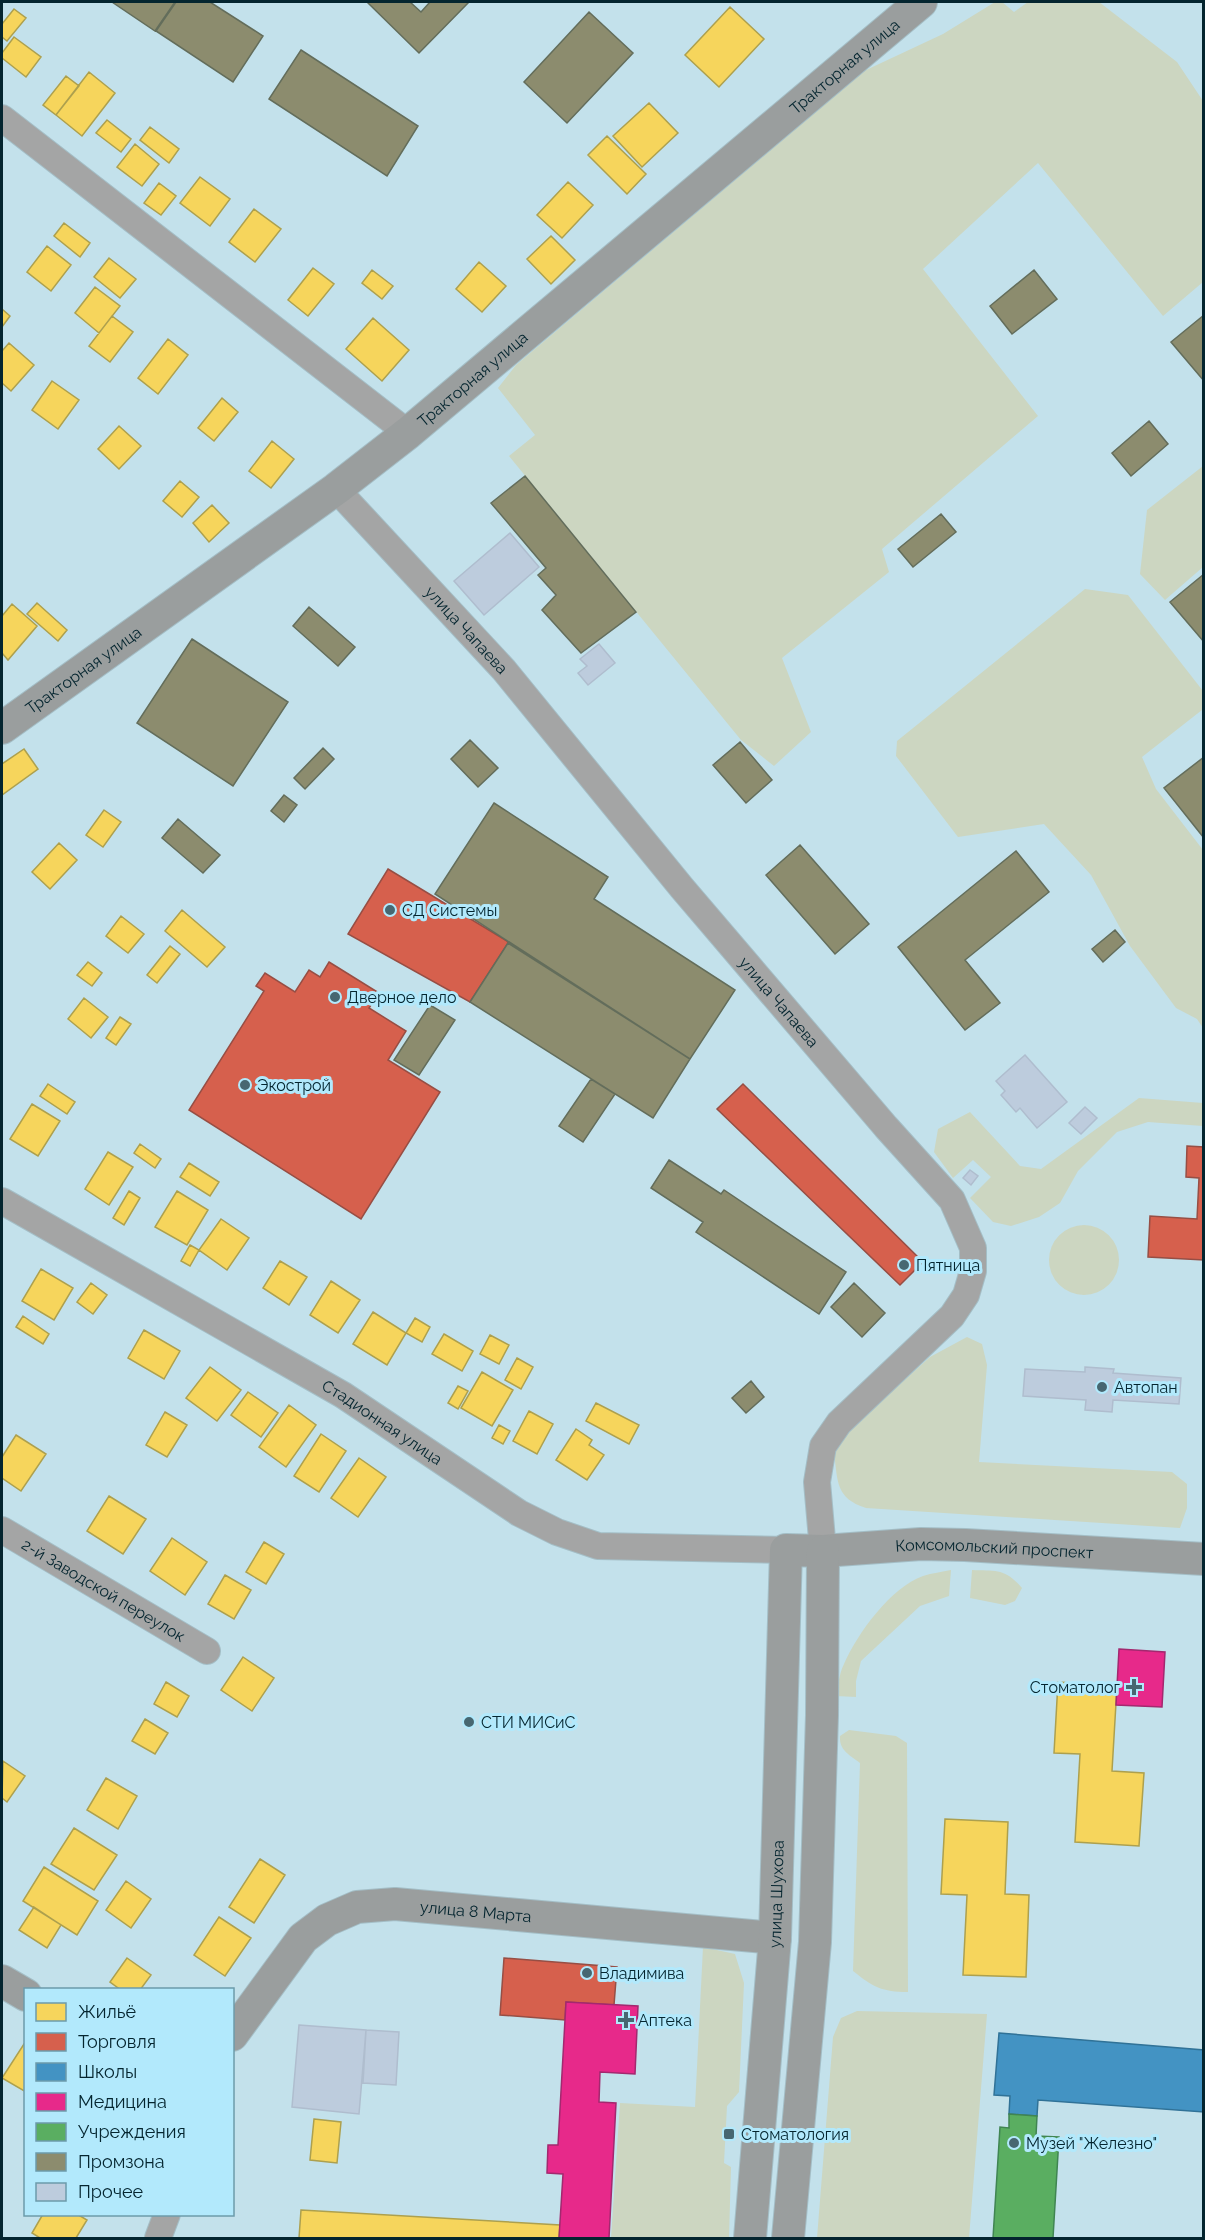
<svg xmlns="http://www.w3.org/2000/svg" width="1205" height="2240" viewBox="0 0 1205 2240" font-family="Raleway,sans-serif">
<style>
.green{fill:#ccd6c1}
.homes{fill:#f6d55c;stroke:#ada04e;stroke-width:1.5}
.shops{fill:#d6604d;stroke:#974e44;stroke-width:1.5}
.schools{fill:#4393c3;stroke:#307297;stroke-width:1.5}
.health{fill:#e7298a;stroke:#a3286f;stroke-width:1.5}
.public{fill:#5aae61;stroke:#408552;stroke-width:1.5}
.industry{fill:#8c8c6e;stroke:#636d5b;stroke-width:1.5}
.building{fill:#bdccdd;stroke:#afbdce;stroke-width:1.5}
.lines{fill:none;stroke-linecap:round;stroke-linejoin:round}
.minor-casing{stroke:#a4bec6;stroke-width:28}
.major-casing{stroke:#a4bec6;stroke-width:34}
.minor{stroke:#a4a5a5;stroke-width:26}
.major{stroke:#9a9e9e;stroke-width:32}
.poi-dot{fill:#476771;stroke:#b2e9fc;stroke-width:2}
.labels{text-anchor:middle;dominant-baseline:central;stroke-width:6;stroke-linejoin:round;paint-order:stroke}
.street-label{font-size:16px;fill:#04252f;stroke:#b2e9fc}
.poi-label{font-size:16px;fill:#04252f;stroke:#b2e9fc;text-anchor:start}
</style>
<rect width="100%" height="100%" fill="#c3e1eb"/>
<path class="green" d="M995,2H1002L1014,12L1028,2H1099L1177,62L1203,101V282L1163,316L1038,163L923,269L1038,416L882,549L889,572L782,658L811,732L774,766L741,740L509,456L535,435L498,388L516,365L864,71L943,34Z
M1203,466V567L1165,600L1140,574L1147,510Z
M1085,589L1128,595L1203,691L1202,710L1142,757L1156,789L1203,850V1028L1197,1019L1176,1008L1130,946L1091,875L1044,824L958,837L896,756L897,741Z
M1139,1098L1203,1103V1126L1148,1122L1117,1132L1078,1171L1060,1203L1039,1217L1011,1226L993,1222L970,1198L991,1177L973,1160L953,1178L934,1152L938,1129L970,1112L1020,1166L1041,1169Z
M1049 1260a35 35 0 1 1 70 0a35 35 0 1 1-70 0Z
M967,1337L982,1344L987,1365L979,1462L1172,1472L1187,1484V1508L1180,1528L866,1508C835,1498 838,1481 834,1453L851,1428L930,1357Z
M951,1570L949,1596L920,1606L861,1661L856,1681V1697L836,1696C838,1686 839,1674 844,1664C857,1634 891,1587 923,1576C932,1573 942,1572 951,1570Z
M972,1570C996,1571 1005,1568 1022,1588L1015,1601L1005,1605L970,1598Z
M849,1730L896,1736L907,1743L908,1992C882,1992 873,1987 853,1971L860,1763C850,1755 839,1751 840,1736Z
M703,1947L735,1954L744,1983L739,2092L727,2106L724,2163L731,2167L729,2238H611L620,2103L695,2107Z
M857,2011L987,2014L969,2238H817L833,2037L841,2018Z"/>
<path class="homes" d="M730,7L764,39L719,87L685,55Z
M14,9L26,18L7,41L2,37V24Z
M14,37L41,57L26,77L2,58V53Z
M89,72L115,93L82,136L56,115Z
M66,76L79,86L56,115L43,105Z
M649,103L678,133L642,167L613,136Z
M107,120L131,139L121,152L96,133Z
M150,127L179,149L169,163L140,140Z
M607,136L646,174L627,194L588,155Z
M135,144L159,164L142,186L117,167Z
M200,177L230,199L210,226L180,203Z
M568,182L593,205L562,238L537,215Z
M159,183L176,196L161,215L144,203Z
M254,209L281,229L255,262L229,242Z
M64,223L90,243L80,257L54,236Z
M551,236L575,260L551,284L527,259Z
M47,246L71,265L51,291L27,272Z
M109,258L136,279L120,298L94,277Z
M479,262L506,286L482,312L456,289Z
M313,268L334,284L308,316L288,300Z
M372,270L393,286L382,299L362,283Z
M95,287L120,306L99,333L75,313Z
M2,309L10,316L2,327Z
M112,316L133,332L110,362L89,346Z
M373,318L409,350L382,381L346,349Z
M168,339L188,355L158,394L138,378Z
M9,343L34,365L11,391L2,383V351Z
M52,381L79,400L58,429L32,410Z
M222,398L238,412L214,441L198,428Z
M119,426L141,446L119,469L98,449Z
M272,441L294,459L271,488L249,471Z
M180,481L199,497L182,517L163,501Z
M212,505L229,523L209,542L193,523Z
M37,603L67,630L58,641L27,614Z
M12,604L37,626L8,660L2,653V616Z
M24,749L38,769L2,795V764Z
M104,810L121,822L103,847L86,835Z
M59,843L77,860L50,889L32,872Z
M182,910L225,947L207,967L165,931Z
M121,916L144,934L128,953L106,936Z
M170,946L180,954L157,983L147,975Z
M88,962L102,973L92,986L77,975Z
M84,998L108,1017L91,1038L68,1019Z
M120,1017L131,1024L116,1045L106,1038Z
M48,1084L75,1102L67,1114L40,1096Z
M32,1104L60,1121L38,1156L10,1139Z
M140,1144L161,1159L155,1168L134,1153Z
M108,1152L133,1167L109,1205L85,1189Z
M189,1163L219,1182L210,1196L180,1177Z
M129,1191L140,1198L124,1225L113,1218Z
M177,1191L208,1210L187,1245L155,1227Z
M221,1219L249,1238L227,1270L199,1250Z
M190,1245L199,1250L190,1266L181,1261Z
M280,1261L307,1277L289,1305L263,1288Z
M41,1269L73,1288L54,1320L22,1301Z
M331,1281L360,1300L338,1333L310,1315Z
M91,1283L107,1295L93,1314L77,1302Z
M373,1312L406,1333L387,1365L353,1344Z
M23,1316L49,1334L43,1344L16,1327Z
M415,1318L430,1327L422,1342L406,1333Z
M144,1330L180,1351L164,1379L128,1358Z
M444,1334L473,1351L462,1371L432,1354Z
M490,1335L509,1345L499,1364L480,1354Z
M517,1358L533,1367L521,1389L505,1380Z
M210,1367L241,1390L217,1421L186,1398Z
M482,1372L513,1390L492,1426L461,1408Z
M458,1386L468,1391L458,1409L448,1403Z
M248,1392L278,1413L261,1437L231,1415Z
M596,1403L639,1425L629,1444L586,1421Z
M289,1405L316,1425L286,1467L259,1447Z
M529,1411L553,1424L537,1454L513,1441Z
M165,1412L187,1425L167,1457L146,1445Z
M499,1425L510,1431L503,1444L492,1438Z
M576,1429L592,1440L589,1445L604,1455L587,1480L556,1460Z
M321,1434L346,1451L319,1492L294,1476Z
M16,1435L46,1454L21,1491L2,1478V1457Z
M359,1458L386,1477L358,1517L331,1498Z
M109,1496L146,1519L123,1554L87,1531Z
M172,1538L207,1562L185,1595L150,1571Z
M264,1542L284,1554L266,1584L246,1572Z
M225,1575L251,1590L234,1619L208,1604Z
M243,1657L274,1678L252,1711L221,1690Z
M166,1682L189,1696L177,1717L154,1704Z
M1058,1682L1117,1686L1112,1771L1144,1773L1139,1846L1075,1842L1080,1754L1054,1753Z
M145,1719L168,1733L155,1754L132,1741Z
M3,1761L25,1776L7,1802L2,1798Z
M106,1778L137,1796L118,1829L87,1810Z
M945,1819L1008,1822L1005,1894L1029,1895L1026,1977L963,1975L967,1895L941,1894Z
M74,1828L117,1855L94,1890L51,1864Z
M260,1859L285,1875L254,1923L229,1907Z
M44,1867L98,1901L77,1935L23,1901Z
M126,1881L151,1899L131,1928L106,1910Z
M34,1907L61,1925L47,1948L19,1930Z
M219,1917L251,1938L225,1976L194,1955Z
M127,1958L151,1975L140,1990H121L110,1982Z
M24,2044L26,2045V2092L2,2078Z
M314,2119L341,2122L337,2163L310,2160Z
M301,2210L560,2225L559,2238H299Z
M43,2214H77L87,2220L76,2238H40L32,2233Z"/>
<path class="shops" d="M388,869L507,941L508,943L470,1002L348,934Z
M329,962L379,993L369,1008L406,1031L388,1060L440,1092L361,1219L189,1110L264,991L256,986L265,973L295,992L309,970L320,977Z
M743,1084L923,1262L900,1285L717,1109Z
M1187,1146L1204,1147V1260L1148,1257L1150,1216L1197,1219L1199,1178L1186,1177Z
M504,1958L617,1967L614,2005L566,2002L565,2020L500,2015Z"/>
<path class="schools" d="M999,2033L1204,2050V2112L1038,2100L1037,2116L1009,2114L1010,2096L994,2095Z"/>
<path class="health" d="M1119,1649L1165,1652L1162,1707L1116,1705Z
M566,2002L638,2006L635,2074L600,2072L599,2102L616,2103L609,2238H559L563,2174L547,2173L548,2145H558Z"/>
<path class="public" d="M1009,2114L1037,2116L1036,2136L1059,2137L1053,2238H993L1000,2127L1009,2128Z"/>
<path class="industry" d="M112,2H175L155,31Z
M176,2H210L263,36L233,82L156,31Z
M367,2H410L421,12L430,2H469L419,53Z
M589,12L633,53L567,123L524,82Z
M301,50L418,126L387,176L269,99Z
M1034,270L1057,299L1012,334L990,306Z
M1204,315V381L1171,342Z
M1149,421L1168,444L1131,476L1112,453Z
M525,476L636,612L581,653L542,610L556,595L538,575L546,568L491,503Z
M941,514L956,532L913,567L898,549Z
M1204,574V642L1170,602Z
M309,607L355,647L338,666L293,626Z
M192,639L288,702L233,786L137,723Z
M470,740L498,768L478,787L451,759Z
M740,742L772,780L746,803L713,765Z
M323,748L334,759L305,789L294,778Z
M1204,757V838L1164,788Z
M284,795L297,805L284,822L271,811Z
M494,803L608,877L594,899L735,990L690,1059L435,894Z
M178,819L220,855L203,873L162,838Z
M800,845L869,924L835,954L766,875Z
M1016,851L1049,892L965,960L1000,1003L965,1030L898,947Z
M1115,930L1125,942L1103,962L1092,949Z
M508,943L690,1059L653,1118L470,1002Z
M430,1005L455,1020L419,1075L394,1060Z
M591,1079L615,1094L583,1142L559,1126Z
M669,1160L721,1194L724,1190L846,1272L819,1314L696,1232L703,1222L651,1188Z
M854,1283L885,1313L862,1337L831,1307Z
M751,1381L764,1397L746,1413L732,1398Z"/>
<path class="building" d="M510,533L539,567L484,615L454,581Z
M599,644L615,663L588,685L578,673L587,666L580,659Z
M1025,1055L1067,1102L1037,1128L1020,1108L1016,1112L1001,1095L1005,1091L996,1081Z
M1085,1107L1097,1118L1081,1134L1069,1123Z
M970,1170L978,1176L971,1185L963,1178Z
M1085,1367L1114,1369L1113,1373L1181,1378L1179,1404L1113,1400L1112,1412L1085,1410L1086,1400L1023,1396L1025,1369L1085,1372Z
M299,2025L366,2030L359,2114L292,2107Z
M366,2030L399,2032L396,2085L363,2083Z"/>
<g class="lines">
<g class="minor-casing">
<g id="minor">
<path d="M2,118L408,433"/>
<path id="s1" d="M336,489L504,670L682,888L886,1127L952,1200L973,1248V1271L966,1295L952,1316L839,1423L823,1446L817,1482L823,1551"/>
<path id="s2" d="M2,1201L343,1395L519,1513L557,1532L598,1546L786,1550"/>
<path id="s3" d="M2,1530L207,1651"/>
<path d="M158,2238L167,2214"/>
</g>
</g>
<g class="major-casing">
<g id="major">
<path id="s4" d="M2,728L336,489L408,433L921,2"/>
<path d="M2,1981L26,1995"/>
<path id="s5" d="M232,2035L303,1938L327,1920L357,1907L395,1904L775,1938"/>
<path id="s6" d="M750,2238L775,1938L786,1550L823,1551L921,1544L965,1545L1204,1559"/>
<path d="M788,2238L815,1942L822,1715L823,1551"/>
</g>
</g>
<use href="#minor" class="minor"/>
<use href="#major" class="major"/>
</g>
<g class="poi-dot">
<circle cx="390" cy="910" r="6"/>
<circle cx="335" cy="997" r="6"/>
<circle cx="245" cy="1085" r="6"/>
<circle cx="904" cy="1265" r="6"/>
<circle cx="1102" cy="1387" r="6"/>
<path d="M1131 1678h6v6h6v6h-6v6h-6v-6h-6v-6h6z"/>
<circle cx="469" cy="1722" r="6"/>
<circle cx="587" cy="1973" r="6"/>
<path d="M623 2011h6v6h6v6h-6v6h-6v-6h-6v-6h6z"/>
<rect x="723" y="2128" width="12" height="12" rx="3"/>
<circle cx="1014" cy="2143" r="6"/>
</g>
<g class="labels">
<g class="street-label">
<text stroke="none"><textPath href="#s4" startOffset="1072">Тракторная улица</textPath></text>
<text stroke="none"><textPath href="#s4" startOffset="586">Тракторная улица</textPath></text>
<text stroke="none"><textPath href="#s1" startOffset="192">улица Чапаева</textPath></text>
<text stroke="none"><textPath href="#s4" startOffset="100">Тракторная улица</textPath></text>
<text stroke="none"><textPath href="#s1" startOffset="678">улица Чапаева</textPath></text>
<text stroke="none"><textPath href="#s2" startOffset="440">Стадионная улица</textPath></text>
<text stroke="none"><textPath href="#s6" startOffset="898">Комсомольский проспект</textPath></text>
<text stroke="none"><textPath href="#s3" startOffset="118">2-й Заводской переулок</textPath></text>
<text stroke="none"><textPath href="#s6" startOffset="345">улица Шухова</textPath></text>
<text stroke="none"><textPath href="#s5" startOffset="302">улица 8 Марта</textPath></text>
</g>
<g class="poi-label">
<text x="402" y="910">СД Системы</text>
<text x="347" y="997">Дверное дело</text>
<text x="257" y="1085">Экострой</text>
<text x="916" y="1265">Пятница</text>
<text x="1114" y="1387">Автопан</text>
<text x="1120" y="1687" text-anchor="end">Стоматолог</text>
<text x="481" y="1722">СТИ МИСиС</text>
<text x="599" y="1973">Владимива</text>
<text x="638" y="2020">Аптека</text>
<text x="741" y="2134">Стоматология</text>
<text x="1026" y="2143">Музей "Железно"</text>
</g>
</g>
<rect width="1205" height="2240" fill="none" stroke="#04252f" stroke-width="6"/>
<rect x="24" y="1988" width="210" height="228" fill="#b2e9fc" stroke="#6c9baa" stroke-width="1.5"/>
<rect x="36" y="2003" width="30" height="18" fill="#f6d55c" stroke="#6c9baa" stroke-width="1.5"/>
<text x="78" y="2018" font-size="18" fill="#04252f">Жильё</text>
<rect x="36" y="2033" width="30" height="18" fill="#d6604d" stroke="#6c9baa" stroke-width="1.5"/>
<text x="78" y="2048" font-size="18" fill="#04252f">Торговля</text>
<rect x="36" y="2063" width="30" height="18" fill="#4393c3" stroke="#6c9baa" stroke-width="1.5"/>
<text x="78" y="2078" font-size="18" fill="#04252f">Школы</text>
<rect x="36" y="2093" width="30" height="18" fill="#e7298a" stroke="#6c9baa" stroke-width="1.5"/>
<text x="78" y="2108" font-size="18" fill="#04252f">Медицина</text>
<rect x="36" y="2123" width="30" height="18" fill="#5aae61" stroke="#6c9baa" stroke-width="1.5"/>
<text x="78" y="2138" font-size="18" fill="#04252f">Учреждения</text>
<rect x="36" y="2153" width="30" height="18" fill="#8c8c6e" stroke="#6c9baa" stroke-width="1.5"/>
<text x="78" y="2168" font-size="18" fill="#04252f">Промзона</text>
<rect x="36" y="2183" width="30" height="18" fill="#bdccdd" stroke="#6c9baa" stroke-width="1.5"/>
<text x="78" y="2198" font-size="18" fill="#04252f">Прочее</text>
</svg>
